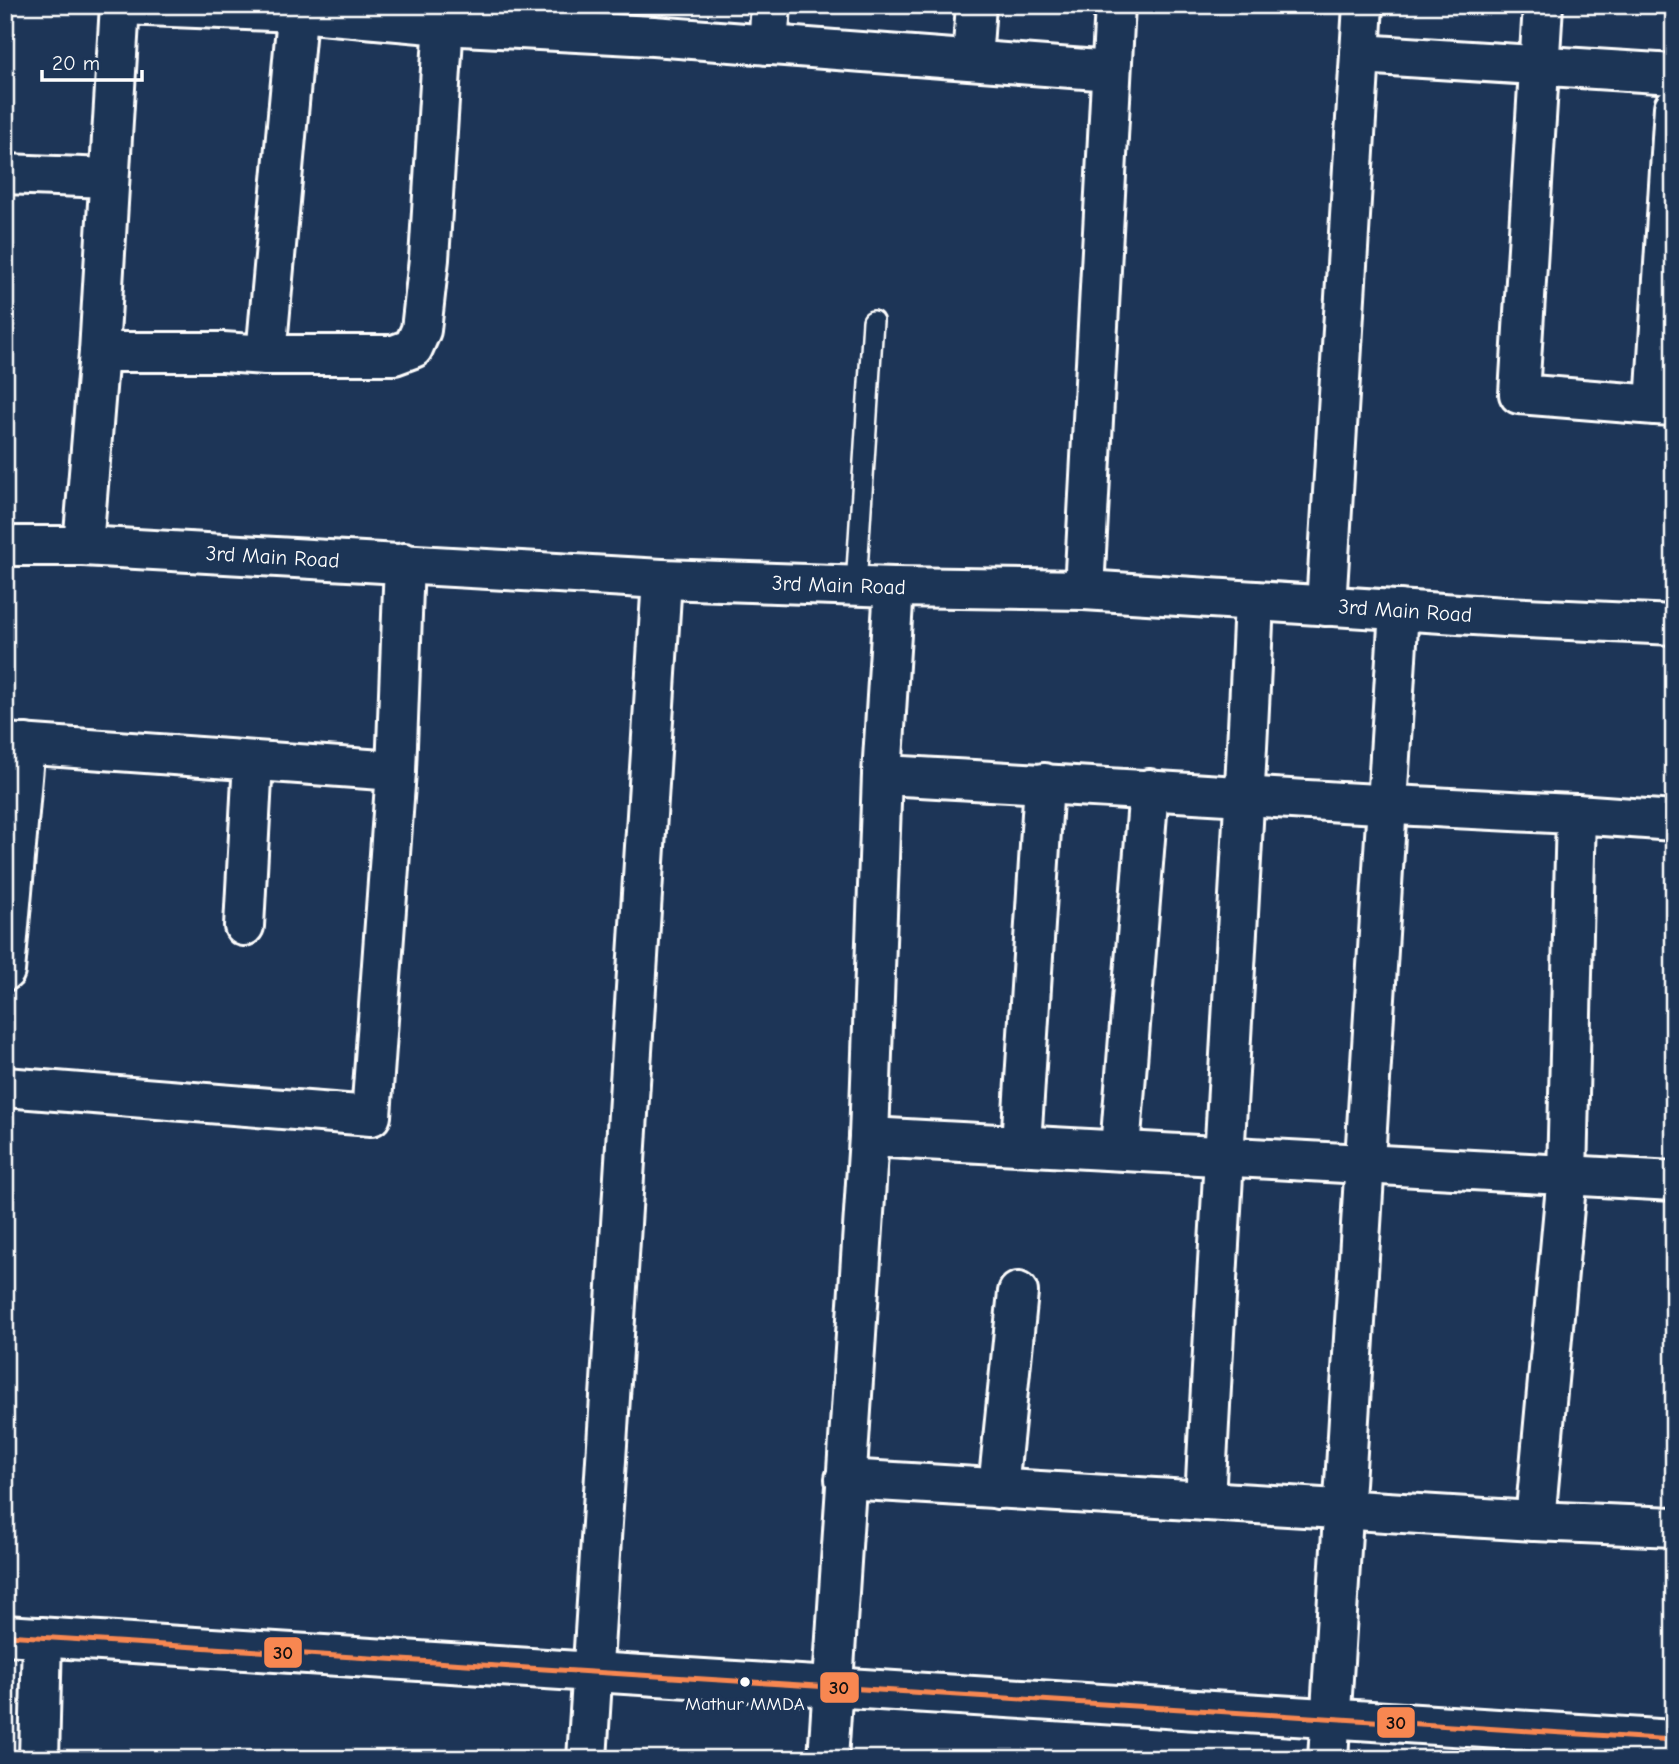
<svg xmlns="http://www.w3.org/2000/svg" width="1679" height="1764" viewBox="0 0 1679 1764" font-family="'Comic Neue',sans-serif">
<style>
.lines{fill:none;stroke-linecap:round;stroke-linejoin:round}
.lane-casing{stroke:#fff;stroke-width:24}
.street-casing{stroke:#fff;stroke-width:44}
.lane{stroke:#1d3557;stroke-width:19}
.street{stroke:#1d3557;stroke-width:38}
.bus-1-casing{stroke:#1d3557;stroke-width:10}
.bus-1{stroke:#f88751;stroke-width:5}
.bus-dot{fill:#fff;stroke:#1d3557;stroke-width:2.5}
.labels{text-anchor:middle;dominant-baseline:central;stroke-width:7;stroke-linejoin:round;paint-order:stroke}
.bus-label{font-size:19px;fill:#fff;stroke:#1d3557}
.street-label{font-size:21px;fill:#fff;stroke:#1d3557}
.line-badge{stroke:#1d3557;stroke-width:2.5}
.pale-badge-label{font-size:19px;text-anchor:middle;font-weight:bold;fill:#111}
</style>
<rect width="100%" height="100%" fill="#1d3557"/>
<filter id="ink" filterUnits="userSpaceOnUse"><feTurbulence type="fractalNoise" baseFrequency=".0143" numOctaves="2"/><feDisplacementMap in="SourceGraphic" scale="14" xChannelSelector="R" yChannelSelector="G"/><feConvolveMatrix kernelMatrix="1 2 1 2 8 2 1 2 1" color-interpolation-filters="sRGB"/></filter>
<g filter="url(#ink)">
<g class="lines">
<g class="lane-casing">
<path id="lane" d="M856,586L873,321"/>
</g>
<g class="street-casing">
<g id="street">
<path d="M122,5L298,12L443,25L653,36L1111,71"/>
<path d="M1543,5L1519,394L1655,405"/>
<path d="M768,45L771,5"/>
<path d="M1360,54L1674,74"/>
<path d="M972,60L976,5"/>
<path d="M1674,107L1655,405L1674,406"/>
<path d="M5,174L108,178"/>
<path d="M99,352H223L266,355L298,5"/>
<path d="M266,355H394L413,348L421,330L429,259L445,5"/>
<path id="s1" d="M5,546H83L662,579L894,587L1084,590L1505,617L1674,625"/>
<path d="M83,546L99,352L120,5"/>
<path d="M1084,590L1115,5"/>
<path d="M1326,606L1363,5"/>
<path d="M5,743L396,771"/>
<path d="M1576,814L1674,821"/>
<path d="M244,926L253,761"/>
<path d="M5,971L25,744"/>
<path d="M5,1087L371,1116L396,771L404,563"/>
<path d="M869,1137L1674,1181"/>
<path d="M1021,1144L1044,783"/>
<path d="M1120,1149L1149,789"/>
<path d="M845,1479L1535,1521L1567,1175L1576,814C1344,804 1113,787 882,775"/>
<path d="M998,1489L1018,1292"/>
<path d="M1205,1501C1220,1201 1241,901 1254,601"/>
<path d="M1535,1521L1674,1527"/>
<path d="M5,1635L1674,1740"/>
<path d="M39,1759L42,1637"/>
<path d="M587,1759L662,579"/>
<path d="M828,1759L869,1137L882,775L894,587"/>
<path d="M1328,1759L1399,610"/>
</g>
</g>
<use href="#lane" class="lane"/>
<use href="#street" class="street"/>
<g class="bus-1-casing">
<path id="bus-1" d="M5,1635L1674,1740"/>
</g>
<use href="#bus-1" class="bus-1"/>
</g>
</g>
<circle class="bus-dot" cx="745" cy="1682" r="6"/>
<g class="labels">
<g class="bus-label">
<text x="745" y="1704">Mathur MMDA</text>
</g>
<g class="street-label">
<text stroke="none"><textPath href="#s1" startOffset="268">3rd Main Road</textPath></text>
<text stroke="none"><textPath href="#s1" startOffset="835">3rd Main Road</textPath></text>
<text stroke="none"><textPath href="#s1" startOffset="1402">3rd Main Road</textPath></text>
</g>
</g>
<g class="line-badge">
<rect x="263" y="1636" width="40" height="33" rx="7" fill="#f88751"/>
<rect x="819" y="1671" width="41" height="33" rx="7" fill="#f88751"/>
<rect x="1376" y="1706" width="40" height="33" rx="7" fill="#f88751"/>
</g>
<g class="pale-badge-label">
<text x="283" y="1659">30</text>
<text x="839" y="1694">30</text>
<text x="1396" y="1729">30</text>
</g>
<rect width="1679" height="1764" fill="none" stroke="#1d3557" stroke-width="28"/>
<rect x="14" y="14" width="1651" height="1736" fill="none" stroke="#fff" stroke-width="2.5" filter="url(#ink)"/>
<path d="M42 70v10h100v-10" fill="none" stroke="#ffffff" stroke-width="3.5"/>
<text x="52" y="70" font-size="21" fill="#ffffff" stroke="#1d3557" stroke-width="5" paint-order="stroke">20 m</text>
</svg>
